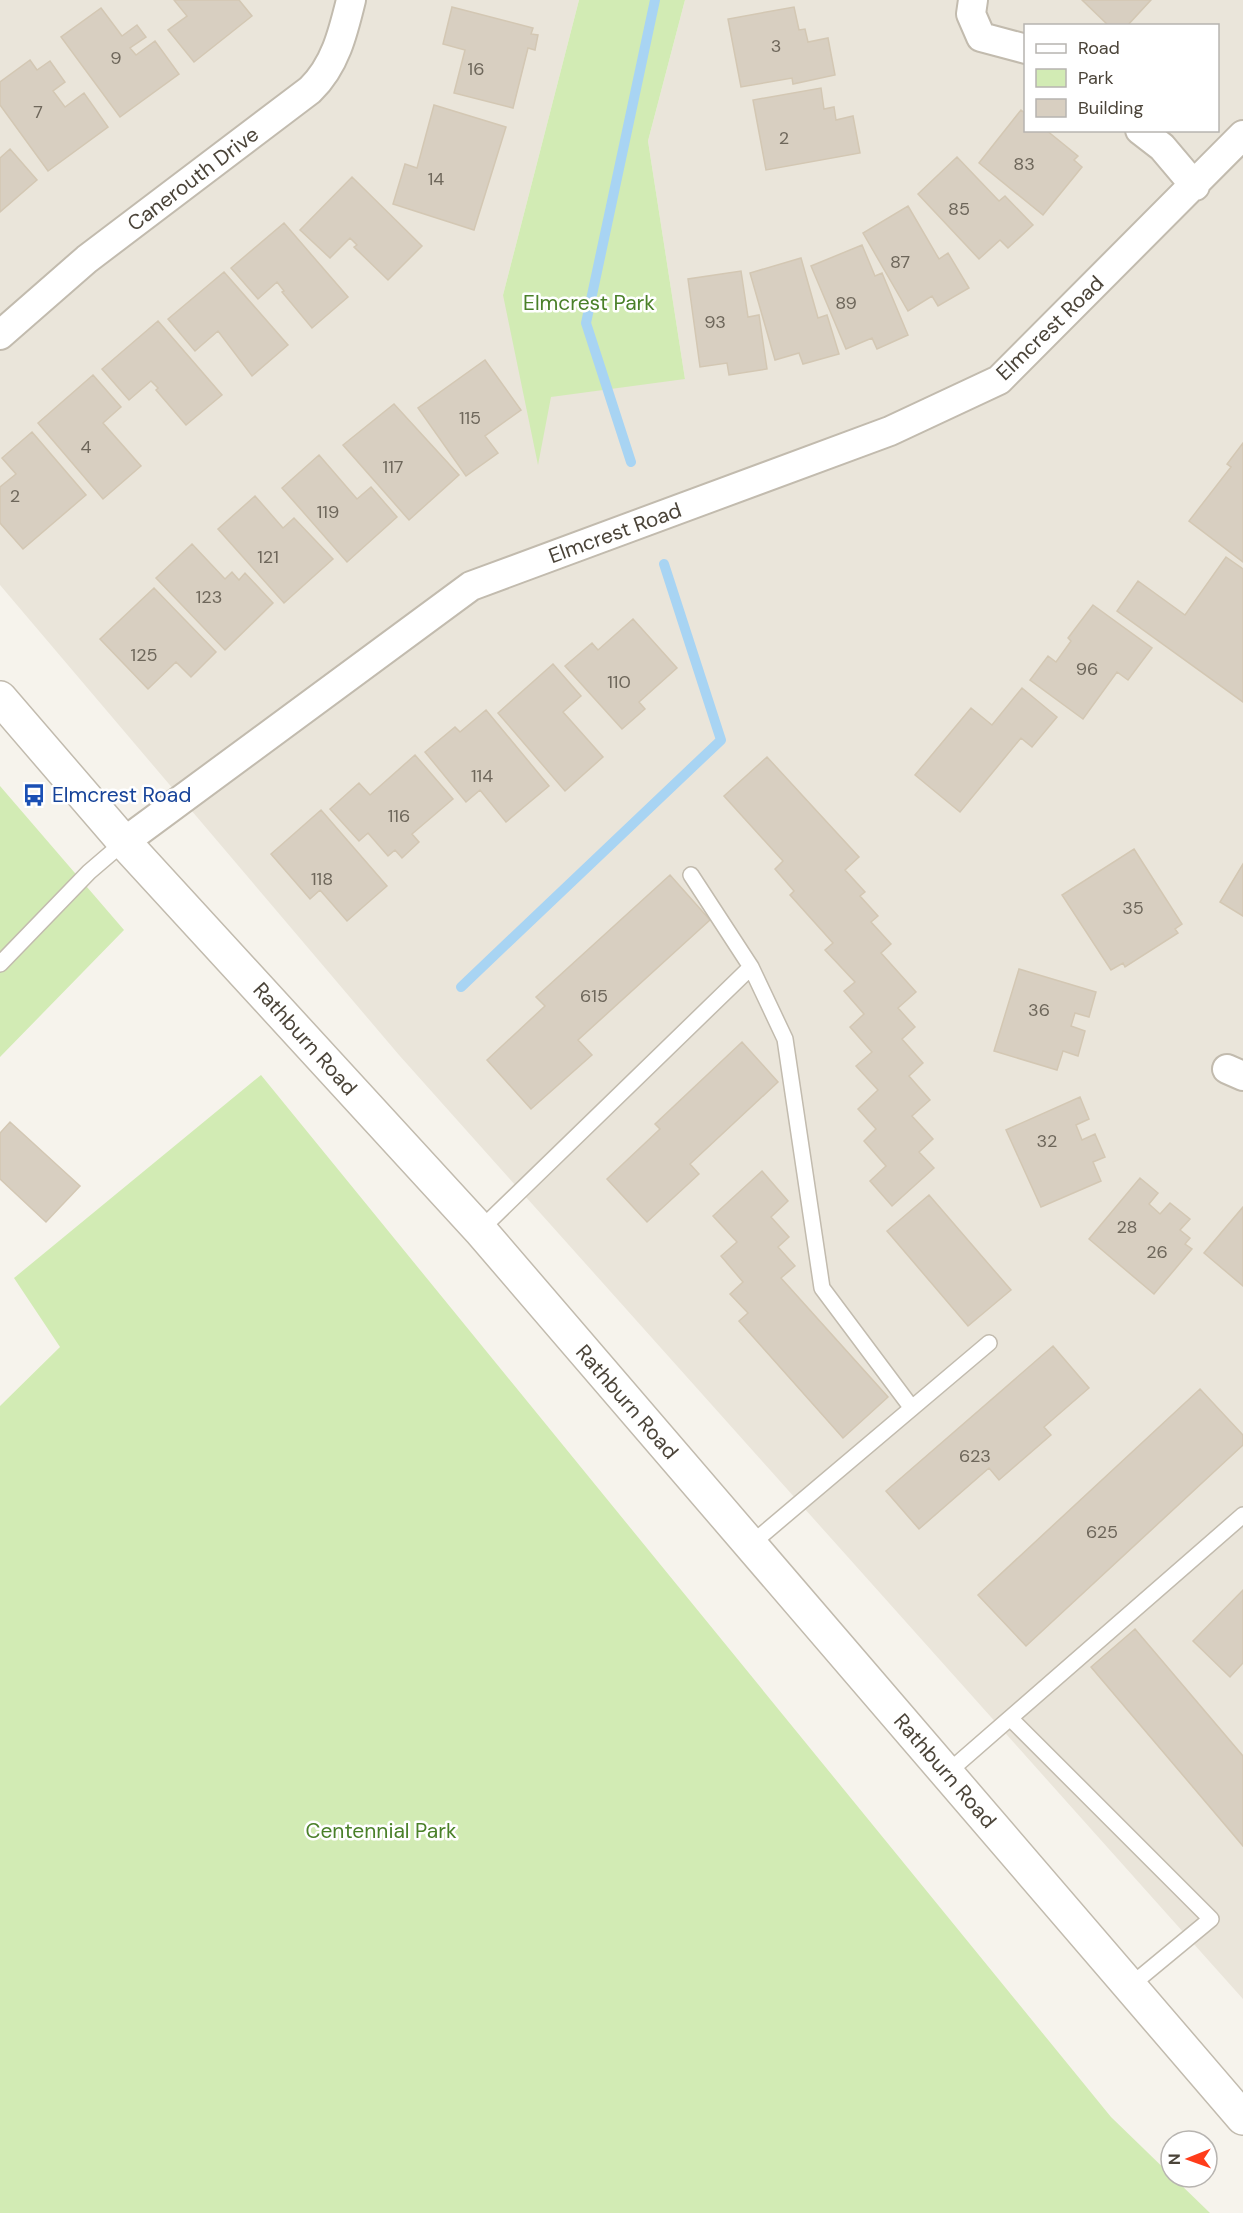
<svg xmlns="http://www.w3.org/2000/svg" width="1243" height="2213" viewBox="0 0 1243 2213" font-family="'DM Sans',sans-serif">
<style>
.residential{fill:#eae5da;fill-rule:evenodd}
.green{fill:#d2ebb4}
.lines{fill:none;stroke-linecap:round;stroke-linejoin:round}
.stream{stroke:#a8d4f3;stroke-width:10}
.building{fill:#d8cfc1;stroke:#d3c7b3;stroke-width:1.5}
.service-casing{stroke:#c2bbae;stroke-width:18}
.minor-casing{stroke:#c2bbae;stroke-width:32}
.tertiary-casing{stroke:#c2bbae;stroke-width:36}
.service{stroke:#fff;stroke-width:15}
.minor{stroke:#fff;stroke-width:28}
.tertiary{stroke:#fff;stroke-width:33}
.labels{text-anchor:middle;dominant-baseline:central;stroke-width:5;stroke-linejoin:round;paint-order:stroke}
.number-label{font-size:18px;fill:#6e675b}
.street-label{font-size:21px;fill:#4b4439;stroke:#fff}
.park-label{font-size:21px;fill:#4a8029;stroke:#fff}
.transit-label{font-size:21px;fill:#164399;stroke:#fff;text-anchor:start}
</style>
<rect width="100%" height="100%" fill="#f6f3ec"/>
<path class="residential" d="M0,0H579L503,295L685,379L648,141L685,0H1243V1999L399,1055L0,585ZM1026,26H1218V130H1026Z"/>
<path class="green" d="M579,0H685L648,141L685,379L551,397L538,465L503,295Z
M0,786L124,930L0,1057Z
M261,1075L1111,2117L1210,2213H0V1406L60,1347L14,1278Z"/>
<g class="lines">
<path class="stream" d="M631,462L586,323L655,0
M461,987L721,740L664,564"/>
</g>
<path class="building" d="M174,0H239L252,16L194,62L168,30L187,16Z
M1082,0H1151L1127,26H1109Z
M452,7L533,28L531,34L538,35L535,50L528,48L513,108L454,93L465,50L443,44Z
M794,7L799,30L805,29L808,42L828,38L835,75L793,84L792,78L741,87L728,19Z
M101,8L122,36L137,25L146,37L130,48L136,55L155,41L179,74L120,117L61,37Z
M30,60L37,70L50,61L65,82L53,91L65,107L84,93L108,127L48,171L0,105V82Z
M821,88L824,109L834,107L836,120L853,116L860,153L766,170L753,100Z
M434,105L506,127L474,230L393,204L405,164L417,168Z
M1021,110L1026,114V130H1046L1078,156L1074,160L1082,167L1043,215L979,163Z
M10,149L37,180L0,212V158Z
M957,157L999,201L1005,196L1033,225L1008,248L1000,240L979,259L918,194Z
M352,177L422,246L388,280L354,247L357,245L350,238L330,258L300,230Z
M908,206L939,259L948,253L969,288L938,306L932,296L908,311L863,233Z
M284,223L348,297L312,328L282,292L284,291L277,282L258,299L231,268Z
M862,245L875,276L882,273L908,335L877,349L872,338L846,349L811,266Z
M801,258L818,318L827,315L839,354L803,364L799,353L775,360L750,273Z
M741,271L748,317L759,315L767,369L729,375L727,363L700,367L688,279Z
M224,272L288,345L252,376L218,331L195,351L168,319Z
M158,321L222,395L186,425L156,390L158,388L151,381L129,400L102,369Z
M485,360L521,410L485,436L498,453L466,476L418,408Z
M93,375L121,407L103,423L141,466L103,499L38,423Z
M394,404L459,475L409,520L343,445Z
M32,432L86,495L23,549L0,523V487L16,474L2,458Z
M1243,443V562L1189,521L1231,467L1227,464Z
M319,455L357,499L371,487L397,517L347,562L282,488Z
M255,496L283,528L294,518L333,559L284,603L218,529Z
M192,544L225,579L232,572L239,580L245,573L273,603L225,650L156,578Z
M1226,557L1243,569V702L1117,611L1138,581L1185,615Z
M154,588L216,652L191,677L176,662L148,689L100,639Z
M1093,605L1152,648L1128,680L1117,672L1083,719L1030,680L1048,656L1056,662L1071,641L1068,638Z
M633,619L677,668L639,702L645,709L622,729L565,666L592,643L598,650Z
M553,664L581,696L563,712L603,757L565,791L498,713Z
M1022,688L1057,717L1032,747L1021,738L960,812L915,775L971,708L992,725Z
M486,710L549,786L506,822L480,790L466,802L425,752L455,727L460,732Z
M415,755L453,799L412,834L419,842L402,858L395,850L388,856L368,833L359,841L330,809L359,783L370,795Z
M767,757L859,857L845,870L865,892L860,896L878,916L871,922L891,944L881,953L916,992L898,1008L915,1027L902,1039L923,1063L909,1076L930,1100L912,1116L933,1139L919,1152L934,1168L892,1206L870,1181L886,1166L864,1141L876,1129L858,1109L878,1090L856,1066L872,1052L850,1027L864,1014L844,991L855,982L825,950L833,943L790,895L794,891L775,869L783,861L724,796Z
M321,810L387,886L347,921L320,890L310,899L271,854Z
M1134,849L1182,924L1175,929L1178,933L1125,967L1123,963L1111,970L1062,895Z
M1243,864V916L1220,902Z
M670,875L710,920L578,1040L592,1055L531,1109L487,1060L545,1006L536,997Z
M1019,969L1096,992L1089,1017L1075,1013L1071,1026L1085,1031L1078,1056L1063,1051L1057,1070L994,1051Z
M742,1042L778,1082L690,1164L699,1174L647,1222L607,1179L660,1129L655,1124Z
M1080,1097L1089,1119L1076,1125L1082,1140L1095,1134L1105,1157L1093,1162L1101,1181L1041,1207L1006,1130Z
M10,1122L80,1186L46,1222L0,1179V1133Z
M762,1171L788,1201L771,1217L789,1237L778,1247L795,1266L781,1278L888,1397L843,1438L739,1321L748,1313L730,1294L743,1282L721,1256L737,1242L713,1216Z
M1140,1178L1158,1193L1149,1204L1160,1214L1170,1203L1190,1219L1180,1230L1190,1238L1185,1244L1192,1249L1154,1294L1089,1239Z
M929,1195L1011,1290L968,1326L887,1231Z
M1243,1207V1286L1204,1253Z
M1053,1346L1089,1388L1044,1427L1051,1435L999,1480L989,1468L919,1529L886,1491Z
M1200,1389L1243,1435V1445L1026,1646L978,1595Z
M1243,1590V1663L1230,1677L1193,1641Z
M1135,1629L1243,1756V1846L1091,1667Z"/>
<g class="lines">
<g class="service-casing">
<path id="service" d="M691,875L751,967L785,1039L822,1288L911,1407
M0,964L89,872L124,842
M480,1230L751,967
M750,1545L989,1343
M1010,1718L1211,1919L1130,1986
M947,1773L1243,1515"/>
</g>
<g class="minor-casing">
<path id="minor" d="M973,0L971,14L981,37L1026,49
M1140,130L1162,147L1195,186
M0,335L87,259L310,90C335,66 343,33 351,0
M124,842L471,586L890,431L999,380L1243,135
M1227,1069L1243,1076"/>
</g>
<g class="tertiary-casing">
<path id="tertiary" d="M0,698L124,842L480,1230L1243,2118"/>
</g>
<use href="#service" class="service"/>
<use href="#minor" class="minor"/>
<use href="#tertiary" class="tertiary"/>
</g>
<defs>
<g id="bus-bare" transform="scale(1.8)"><path d="M-5-6H5V4H4V6H2V4H-2V6H-4V4H-5ZM-3.5-4V0h7V-4ZM-3.5 1.2v1.5H-2V1.2ZM2 1.2v1.5H3.5V1.2Z" fill="#1a4fb4" stroke="#fff" stroke-width="2.5" paint-order="stroke"/></g>
</defs>
<g fill-rule="evenodd">
<use href="#bus-bare" x="34" y="795"/>
</g>
<g class="labels">
<g class="number-label">
<text x="776" y="46">3</text>
<text x="116" y="58">9</text>
<text x="476" y="69">16</text>
<text x="38" y="112">7</text>
<text x="784" y="138">2</text>
<text x="1024" y="164">83</text>
<text x="436" y="179">14</text>
<text x="959" y="209">85</text>
<text x="900" y="262">87</text>
<text x="846" y="303">89</text>
<text x="715" y="322">93</text>
<text x="470" y="418">115</text>
<text x="86" y="447">4</text>
<text x="393" y="467">117</text>
<text x="15" y="496">2</text>
<text x="328" y="512">119</text>
<text x="268" y="557">121</text>
<text x="209" y="597">123</text>
<text x="144" y="655">125</text>
<text x="1087" y="669">96</text>
<text x="619" y="682">110</text>
<text x="482" y="776">114</text>
<text x="399" y="816">116</text>
<text x="322" y="879">118</text>
<text x="1133" y="908">35</text>
<text x="594" y="996">615</text>
<text x="1039" y="1010">36</text>
<text x="1047" y="1141">32</text>
<text x="1127" y="1227">28</text>
<text x="1157" y="1252">26</text>
<text x="975" y="1456">623</text>
<text x="1102" y="1532">625</text>
</g>
<g class="street-label">
<text transform="translate(193 179) rotate(-37)">Canerouth Drive</text>
<text transform="translate(1050 328) rotate(-44)">Elmcrest Road</text>
<text transform="translate(615 533) rotate(-20)">Elmcrest Road</text>
<text transform="translate(305 1039) rotate(48)">Rathburn Road</text>
<text transform="translate(627 1402) rotate(49)">Rathburn Road</text>
<text transform="translate(945 1771) rotate(49)">Rathburn Road</text>
</g>
<g class="park-label">
<text x="589" y="303">Elmcrest Park</text>
<text x="381" y="1831">Centennial Park</text>
</g>
<g class="transit-label">
<text x="52" y="795">Elmcrest Road</text>
</g>
</g>
<rect x="1024" y="24" width="195" height="108" fill="#ffffff" stroke="#b7b4b0" stroke-width="1.5"/>
<rect x="1036" y="44" width="30" height="9" fill="#ffffff" stroke="#b7b4b0" stroke-width="1.5"/>
<text x="1078" y="54" font-size="18" fill="#4b4439">Road</text>
<rect x="1036" y="69" width="30" height="18" fill="#d2ebb4" stroke="#b7b4b0" stroke-width="1.5"/>
<text x="1078" y="84" font-size="18" fill="#4b4439">Park</text>
<rect x="1036" y="99" width="30" height="18" fill="#d8cfc1" stroke="#b7b4b0" stroke-width="1.5"/>
<text x="1078" y="114" font-size="18" fill="#4b4439">Building</text>
<g transform="translate(1189 2159) rotate(269)"><circle r="28" fill="#ffffff" stroke="#b7b4b0" stroke-width="1.5"/>
<path d="M0-4.5L10 22L0 15L-10 22Z" fill="#ff3c1a"/>
<text y="-9" font-size="16" font-weight="bold" text-anchor="middle" fill="#4b4439">N</text>
</g>
</svg>
